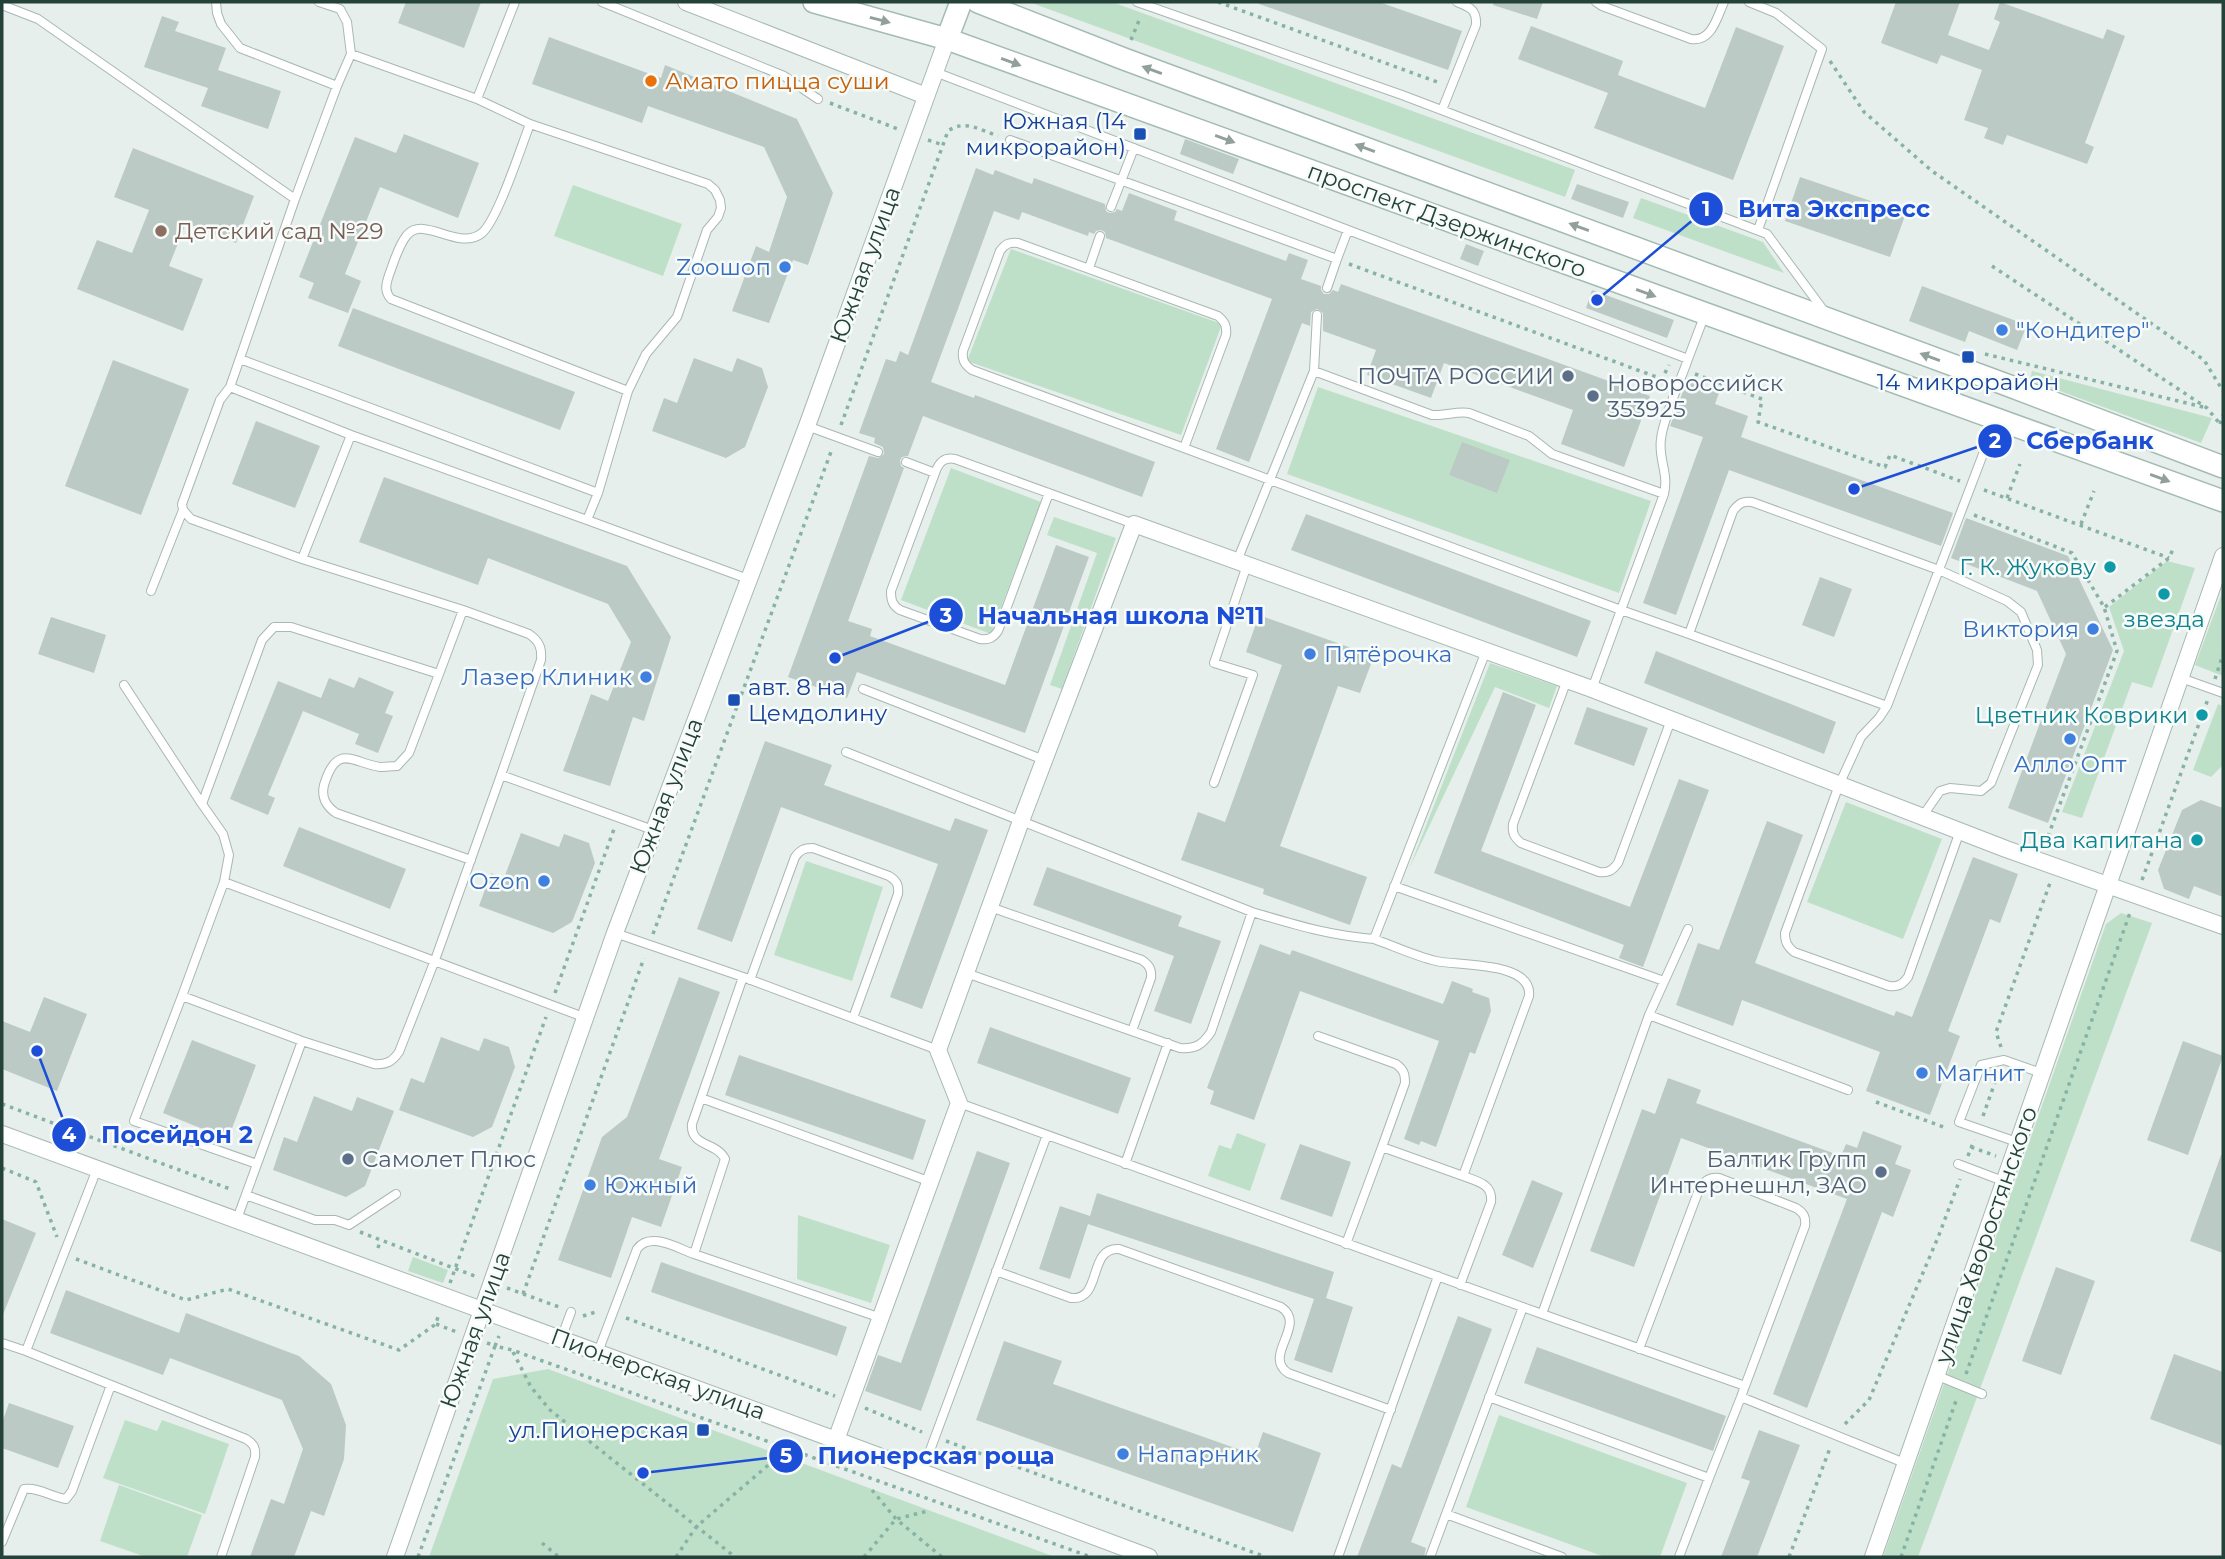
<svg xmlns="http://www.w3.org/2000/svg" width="2225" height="1559" viewBox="0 0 2225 1559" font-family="Montserrat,sans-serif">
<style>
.green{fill:#bfe0c8}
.building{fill:#bbcac4}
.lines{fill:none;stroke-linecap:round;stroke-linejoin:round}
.lane-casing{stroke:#a8b8b2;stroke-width:10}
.street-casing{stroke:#a8b8b2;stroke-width:18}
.secondary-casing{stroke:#a4bbb3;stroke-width:24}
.path{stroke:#86b3a5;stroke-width:3.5;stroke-dasharray:3.5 5;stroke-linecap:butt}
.lane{stroke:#fff;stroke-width:8}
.street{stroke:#fff;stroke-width:16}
.secondary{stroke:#fff;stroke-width:21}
.oneway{fill:#92a09c}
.food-dot{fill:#e8710a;stroke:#f7fbf9;stroke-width:2.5}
.transit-dot{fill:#1a4fb4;stroke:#f7fbf9;stroke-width:2.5}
.education-dot{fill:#8d6e63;stroke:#f7fbf9;stroke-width:2.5}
.shop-dot{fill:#3f7fe0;stroke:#f7fbf9;stroke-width:2.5}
.service-dot{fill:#5c6f8a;stroke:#f7fbf9;stroke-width:2.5}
.culture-dot{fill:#0f9aa8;stroke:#f7fbf9;stroke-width:2.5}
.labels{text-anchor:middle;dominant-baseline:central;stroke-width:5;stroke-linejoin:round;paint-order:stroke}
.food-label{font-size:23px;fill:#c56008;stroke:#f7fbf9;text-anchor:start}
.transit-label{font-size:23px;fill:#164399;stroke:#f7fbf9;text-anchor:end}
.street-label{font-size:23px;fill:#24423a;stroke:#f7fbf9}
.education-label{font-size:23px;fill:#785e54;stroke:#f7fbf9;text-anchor:start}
.shop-label{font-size:23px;fill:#366cbe;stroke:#f7fbf9;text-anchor:start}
.service-label{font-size:23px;fill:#4e5e75;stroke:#f7fbf9;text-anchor:end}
.culture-label{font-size:23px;fill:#0d838f;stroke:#f7fbf9;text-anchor:end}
.leader{fill:none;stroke:#1d4ed8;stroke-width:2.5}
.callout-dot{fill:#1d4ed8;stroke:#f7fbf9;stroke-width:2.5}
.mark-label{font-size:21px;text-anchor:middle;font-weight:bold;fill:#fff}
.callout-label{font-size:24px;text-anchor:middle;font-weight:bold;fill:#1d4ed8;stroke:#f7fbf9;stroke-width:5;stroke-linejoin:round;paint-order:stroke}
</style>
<rect width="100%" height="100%" fill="#e6efeb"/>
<path class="green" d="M1029,2H1112L1575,170L1565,197Z
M573,185L682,224L663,276L554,236Z
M1641,198L1763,242L1784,273L1633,218Z
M1011,249L1222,324L1181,435L967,361Z
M2032,371L2212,418L2201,443L2030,380Z
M1318,387L1651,501L1619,593L1287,474Z
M951,468L1041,502L991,634L901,600Z
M1054,517L1116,538L1062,689L1050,685L1097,553L1047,535Z
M2167,561L2195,568L2152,688L2132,682L2082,818L2062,812L2124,651L2109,607Z
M2223,590V676L2195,665Z
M1490,663L1557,686L1549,708L1495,687L1409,869Z
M2218,704L2223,706V765L2211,777L2193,770Z
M1846,802L1942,839L1903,939L1807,902Z
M806,861L883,887L852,981L774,955Z
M2121,913L2152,923L1918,1557H1883L2106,924Z
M1237,1133L1266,1144L1250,1191L1208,1176L1219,1145L1231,1149Z
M798,1215L890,1245L871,1303L797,1279Z
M413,1257L448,1270L443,1283L408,1271Z
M548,1369L1055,1557H429L493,1379Z
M1499,1415L1687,1483L1660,1557H1605L1466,1507Z
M125,1420L157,1431L162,1420L229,1444L205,1514L103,1478Z
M119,1485L202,1515L187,1557H146L100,1541Z"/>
<path class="building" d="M406,2H481L464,48L398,23Z
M1259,2H1379L1462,31L1448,70L1259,4Z
M1494,2H1543L1537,19L1493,5Z
M1896,2H1960L1948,35L1989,50L2000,22L1994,19L2000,2L2103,39L2107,29L2125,36L2085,143L2094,147L2087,164L2007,135L2003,145L1984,138L1988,128L1964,120L1982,70L1941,55L1937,64L1881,43Z
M162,16L179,22L175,31L226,48L218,70L281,91L268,129L201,106L208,88L144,67Z
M1531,26L1623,61L1618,75L1705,108L1736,27L1784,46L1733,180L1594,128L1608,93L1518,59Z
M549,37L661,78L665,65L797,119L833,193L808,265L793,260L769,323L732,311L756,246L769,252L787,197L764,147L648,106L642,123L532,84Z
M404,134L479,163L458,218L380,187L345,274L361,281L348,313L308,298L314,283L299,277L355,137L396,153Z
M1185,139L1239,159L1233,174L1180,154Z
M133,148L254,196L236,243L186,223L169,266L203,279L183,331L77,289L97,240L132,253L149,210L114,197Z
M976,168L993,175L995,170L1032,184L1034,178L1105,204L1106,211L1109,213L1115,212L1117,209L1122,211L1129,193L1177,211L1174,220L1286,261L1289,253L1308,260L1301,279L1321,286V290L1324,294H1329L1333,290L1338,292L1341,284L1650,396L1624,467L1561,444L1573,410L1444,363L1431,398L1367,375L1376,350L1323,331V313L1317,309L1311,312L1310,326L1302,323L1249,462L1216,449L1272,299L1106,238L1105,232L1101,230L1096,231L1094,234L1089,232L1088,236L1022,212L1019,220L994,211L931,382L974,398L975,395L1155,462L1142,497L923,416L908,456L902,457L900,460L901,466L904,468L848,621L872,629L870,636L1005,685L1056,545L1089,557L1025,733L857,672L847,698L788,677L869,456L878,458L884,454L883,447L874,443L875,438L859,433L886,359L896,362L900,351L908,355Z
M1800,177L1906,213L1890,257L1785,221Z
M1577,184L1629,202L1623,218L1571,199Z
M1466,244L1484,251L1478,266L1460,259Z
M1922,286L2027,325L2017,350L1969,331L1965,342L1909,321Z
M1592,290L1674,320L1667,338L1586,308Z
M353,308L575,392L560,430L338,346Z
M694,358L732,372L737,358L762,368L768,387L745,447L726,458L652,431L664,398L677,403Z
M113,360L189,389L141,515L65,486Z
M1687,381L1719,393L1715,404L1748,416L1741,437L1953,513L1941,546L1729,470L1676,615L1643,603L1703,437L1670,426Z
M256,421L320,446L295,508L232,484Z
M1462,442L1510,460L1497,493L1449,475Z
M384,477L627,566L671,637L644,721L633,717L610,786L563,771L591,694L608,701L631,642L608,604L488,558L478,585L359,542Z
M1306,514L1591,621L1577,657L1291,550Z
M1966,518L2068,556L2113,650L2048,823L2008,808L2066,654L2037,591L1951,558Z
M1820,577L1852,589L1834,637L1802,625Z
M1259,615L1374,656L1360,693L1338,686L1280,846L1367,877L1350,925L1263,894L1264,889L1181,860L1198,812L1225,822L1282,665L1246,652Z
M51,617L106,635L94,673L38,654Z
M1656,651L1836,722L1824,754L1644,683Z
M359,677L394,692L385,713L393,716L378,753L355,744L359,734L303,711L268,795L275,798L268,815L230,799L278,681L321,698L329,678L354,688Z
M1503,692L1536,705L1481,851L1630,907L1679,779L1709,790L1643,967L1619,958L1624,945L1434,873Z
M1587,707L1648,728L1634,766L1574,744Z
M765,741L832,765L824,785L950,831L955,818L988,830L922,1009L890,997L938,864L781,807L732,942L697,929Z
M2201,800L2223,808V897L2194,886L2189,899L2164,889L2158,870L2182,810Z
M1767,821L1803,835L1755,963L1894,1016L1896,1011L1912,1017L1973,857L2018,874L2000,923L1990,919L1948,1031L1960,1036L1930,1115L1866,1091L1880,1052L1742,1000L1733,1026L1676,1005L1698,943L1719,950Z
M299,827L406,869L390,909L283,866Z
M521,833L559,847L564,834L589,843L595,863L572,922L553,933L479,906L491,873L504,878Z
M1047,867L1182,916L1178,926L1221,941L1191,1024L1154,1011L1174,956L1033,905Z
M1260,944L1290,955L1292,950L1443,1004L1452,981L1473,989L1472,992L1489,998L1491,1011L1475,1054L1470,1052L1436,1147L1421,1141L1419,1145L1404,1139L1439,1041L1300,991L1254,1120L1210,1104L1214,1091L1207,1088Z
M679,977L720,992L659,1159L682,1167L661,1227L632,1217L611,1278L558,1260L602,1137L627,1117Z
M44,997L87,1014L57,1091L2,1069V1021L30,1032Z
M990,1027L1131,1078L1118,1114L977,1063Z
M441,1037L479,1051L484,1038L509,1047L515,1067L492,1127L473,1137L399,1110L411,1078L424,1083Z
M192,1040L256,1065L228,1139L163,1113Z
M2183,1041L2223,1056L2188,1155L2147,1140Z
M739,1055L926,1120L913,1160L725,1095Z
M1668,1078L1701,1090L1696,1103L1841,1156L1846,1144L1857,1148L1863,1131L1902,1146L1895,1164L1911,1170L1893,1217L1882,1212L1807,1408L1773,1394L1847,1199L1681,1138L1634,1267L1590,1251L1642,1109L1655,1114Z
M314,1096L352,1111L357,1097L394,1111L365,1186L346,1197L273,1170L284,1137L297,1142Z
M1300,1144L1351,1162L1332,1217L1280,1199Z
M977,1151L1010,1163L921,1411L865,1391L878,1355L901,1363Z
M2221,1155H2223V1253L2190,1241Z
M1532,1180L1563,1193L1533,1268L1502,1255Z
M1097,1193L1334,1272L1326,1298L1353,1307L1332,1373L1294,1360L1314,1299L1088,1224L1070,1279L1039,1269L1060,1206L1090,1216Z
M2,1219L36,1233L2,1317Z
M661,1262L847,1327L837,1356L651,1292Z
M2056,1267L2095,1281L2061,1375L2022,1361Z
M66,1290L179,1333L186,1313L299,1356L331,1384L346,1425L344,1459L324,1516L311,1511L294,1557H250L271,1499L284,1504L303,1449L282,1400L170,1358L163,1375L50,1333Z
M1458,1316L1492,1329L1411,1542L1426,1548L1424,1557H1357L1392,1464L1401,1468Z
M1004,1341L1062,1361L1053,1384L1255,1455L1263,1432L1321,1453L1293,1532L976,1420Z
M1537,1347L1726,1416L1713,1451L1524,1383Z
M2174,1354L2223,1372V1446L2150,1419Z
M9,1403L74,1426L58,1468L2,1448V1423Z
M1759,1430L1800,1445L1757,1557H1721L1750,1481L1741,1478Z"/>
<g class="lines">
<g class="lane-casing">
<path id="lane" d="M216,2L217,13L221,24L240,48L337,86
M602,2L784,76L818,99
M1137,2L1402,95L1767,234L1824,311
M1596,2L1602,6L1691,39C1712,42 1717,17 1724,2
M1749,2L1776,13L1822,49L1758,230
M2,5L38,19L295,199
M351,54L477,99L530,124L708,184L715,190L720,200L721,208L718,217L707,230L677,317L646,354L628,391L598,493L587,520L748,579
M935,72L1348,230
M477,99L515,2
M1442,110L1476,25C1477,10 1470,7 1457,2
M530,124C521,147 498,219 482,233C458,252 425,215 407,235C398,246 394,262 389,275C386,284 384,291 391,299L628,391
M1010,140L1337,259L1348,230L1688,359L1705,314
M1111,207L1134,148
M1089,268L1100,236
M1327,288L1337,259
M240,359L598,493
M1688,359C1681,380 1663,418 1661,439C1658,459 1669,473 1664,494L1621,610L1689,634
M1314,371L1432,415C1445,416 1457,411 1469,413L1529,436L1552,454L1664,494
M230,387L351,435L302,559L191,519L183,510L182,504L220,400L230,387L295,199L337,86L351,54L347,22L340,9L319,2
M807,426L878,452
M351,435L587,520
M1184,448L972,370C964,364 962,360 963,351L1000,251C1005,244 1009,242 1018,243L1218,316C1225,322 1227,326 1226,335L1184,448L1621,610L1592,689
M906,462L935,473C939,462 944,457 955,459L1134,524
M935,473L891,591C891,600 892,605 900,610L980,639C989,640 993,638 998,631L1049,493
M302,559L463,610L529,634C539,641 542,647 541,660L501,775
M1237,561L1314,371L1317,315
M151,591L183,510
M439,674L463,610
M2181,678L2223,693
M1567,680L1513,824C1512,833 1514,837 1521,843L1599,872C1608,873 1612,871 1618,863L1671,720
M124,685L202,804
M863,689L1044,760
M1887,706L1689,634L1733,511C1739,503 1743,501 1752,502L1939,570L2007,601L2021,612L2037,650L2038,665L1991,783L1981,791L1950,788L1940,791L1922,817
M846,752L1252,912C1296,925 1327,935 1374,939L1486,651
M1214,783L1253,675L1214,663L1247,565
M1960,831L1908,977C1902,985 1898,987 1889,986L1794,952C1787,946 1785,942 1785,933L1839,785L1861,737L1879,718L1887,706L1996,420
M224,882L229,855L223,834L202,804L262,640L274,627H291L439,674L409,753L397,766C392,766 385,767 380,767C353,763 337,742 324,785C321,798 326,806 336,813L471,860
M1394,886L1664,981
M990,907L1142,960C1149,965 1152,969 1151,978L1132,1031
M615,933L743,977L938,1050
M1374,939C1394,946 1415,956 1436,961C1457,966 1533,961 1529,996L1463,1176C1477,1181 1493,1184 1491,1202L1460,1285
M966,973L1180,1048C1196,1049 1202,1045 1211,1032L1252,912
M743,977L692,1124C690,1147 717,1142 725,1159L694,1254L881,1318
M750,980L795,857C800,850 804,848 813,848L889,876C897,881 899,885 898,894L853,1018
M182,996L134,1121L257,1164
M1649,1015L1848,1090
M1318,1036L1396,1064C1404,1070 1405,1074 1405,1083L1382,1147L1463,1176
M302,1041L182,996L224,882L586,1018
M701,1098L931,1182
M959,1103L1542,1314L1649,1015L1688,929
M2017,1142L1959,1122L1981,1065L2004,1060L2041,1073
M1125,1164L1168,1043
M1958,1164L2003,1181
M97,1169L26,1351L246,1439C254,1444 256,1448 255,1457L221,1557
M246,1195L315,1220H335L349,1225L396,1194
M237,1219L302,1041L374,1064C386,1065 392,1062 399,1052L435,960L501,775L653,830
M1346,1244L1382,1147
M996,1271L1071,1298C1103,1301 1087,1247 1119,1249L1281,1307C1308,1325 1262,1355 1288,1373L1391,1410
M1542,1314L1745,1386L1741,1397L1907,1464
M561,1339L571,1312
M2,1343L26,1351
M1639,1349L1700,1187C1706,1180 1710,1177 1719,1178L1796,1208C1804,1213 1806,1217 1805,1226L1745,1386
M598,1352L637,1249C650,1231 677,1248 694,1254
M1938,1376L1982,1394
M1489,1397L1709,1478L1741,1397
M922,1472L1047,1135
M1446,1514L1562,1557
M2,1542L24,1489C39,1487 51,1497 66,1499L72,1491L111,1385
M1338,1557L1438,1276
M1430,1557L1523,1307
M1679,1557L1709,1478"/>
</g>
<g class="street-casing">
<path id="street" d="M686,2L926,96
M2,1134L836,1440L1149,1557
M836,1440L959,1103L938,1050L1021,821L1134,524L1592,689L2006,849L2223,926
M395,1557L615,933L807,426L947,39
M1873,1557L2223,556"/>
</g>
<g class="secondary-casing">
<path id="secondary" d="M814,2L947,39L2223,501
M978,2L1124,59L2007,385L2223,467
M947,39L961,2"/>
</g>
<path class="path" d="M1218,2L1440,83
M1131,40L1140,18
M1830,61L1864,112L1932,171L2204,360L2223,391
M830,103L898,129
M928,140L943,145
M1349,264L1662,379L1669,365
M1992,266L2207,408L2220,424
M1985,354L2207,408
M1695,374L1762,399L1758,422L1885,467L1890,455L1960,481
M2220,424L2223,415
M841,425L948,131C965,119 980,130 998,136
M1984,490L2169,558
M2007,498L2020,464
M1974,515L2072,553L2104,607L2117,651L2044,847
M2081,524L2094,491
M2105,607L2169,558L2174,547
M2215,679L2223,654
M2142,880L2208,699
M653,934L832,449
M555,993L614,829
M2001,1047L1996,1032L2050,883
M1876,1102L1946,1128
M2,1104L233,1190
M1983,1116L1998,1074
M1971,1147L1996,1156
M1968,1156L1974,1140
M2,1168L36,1182L57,1237
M360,1232L477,1277
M378,1248L380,1241
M76,1259L186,1300L228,1289L399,1350L436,1324L439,1313
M450,1283L546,1017
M507,1288L559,1307
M523,1294L644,958
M583,1316L599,1311
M626,1318L835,1396
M436,1324L457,1332
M487,1343L495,1346L499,1336
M513,1352L531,1387L550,1410L735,1557
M1966,1374L2131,910
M865,1408L922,1432
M1845,1424L1869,1400L1939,1235L1960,1179
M946,1441L1266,1557
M872,1490L896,1519L942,1557
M542,1543L559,1557
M418,1557L495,1346L512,1350L1091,1557
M676,1557L696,1527L780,1455L782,1447
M864,1557L896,1519L928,1511
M1789,1557L1830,1448
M1901,1557L1957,1398"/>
<use href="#lane" class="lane"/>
<use href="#street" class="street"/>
<use href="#secondary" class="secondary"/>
</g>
<defs><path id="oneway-solid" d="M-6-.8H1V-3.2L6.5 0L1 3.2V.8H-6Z" transform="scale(1.75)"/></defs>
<g class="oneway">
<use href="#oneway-solid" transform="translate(880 20) rotate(15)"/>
<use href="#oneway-solid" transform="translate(1011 62) rotate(20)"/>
<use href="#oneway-solid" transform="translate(1152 70) rotate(-160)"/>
<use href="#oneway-solid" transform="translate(1225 139) rotate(20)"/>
<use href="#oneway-solid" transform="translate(1365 148) rotate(-160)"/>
<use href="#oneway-solid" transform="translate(1579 227) rotate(-160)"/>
<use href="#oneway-solid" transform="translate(1646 293) rotate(20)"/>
<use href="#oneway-solid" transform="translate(1930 357) rotate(-160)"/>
<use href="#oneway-solid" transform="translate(2160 478) rotate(20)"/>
</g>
<circle class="food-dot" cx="651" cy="81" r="7"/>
<g class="transit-dot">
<rect x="1133" y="127" width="14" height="14" rx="3.5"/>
<rect x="1961" y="350" width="14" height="14" rx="3.5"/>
<rect x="727" y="693" width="14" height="14" rx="3.5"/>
<rect x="696" y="1423" width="14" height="14" rx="3.5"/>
</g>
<circle class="education-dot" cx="161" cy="231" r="7"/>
<g class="shop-dot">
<circle cx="785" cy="267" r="7"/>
<circle cx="2002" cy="330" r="7"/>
<circle cx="2093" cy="629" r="7"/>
<circle cx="1310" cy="654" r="7"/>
<circle cx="646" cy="677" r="7"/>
<circle cx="2070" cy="739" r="7"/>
<circle cx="544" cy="881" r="7"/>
<circle cx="1922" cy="1073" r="7"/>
<circle cx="590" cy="1185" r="7"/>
<circle cx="1123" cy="1454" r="7"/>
</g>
<g class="service-dot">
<circle cx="1568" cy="376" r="7"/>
<circle cx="1593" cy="396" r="7"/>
<circle cx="348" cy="1159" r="7"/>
<circle cx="1881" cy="1172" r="7"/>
</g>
<g class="culture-dot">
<circle cx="2110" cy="567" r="7"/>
<circle cx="2164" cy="594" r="7"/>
<circle cx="2202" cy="715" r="7"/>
<circle cx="2197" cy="840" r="7"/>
</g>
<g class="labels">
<g class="food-label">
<text x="665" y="81">Амато пицца суши</text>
</g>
<g class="transit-label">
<text x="1126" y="121">Южная (14<tspan x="1126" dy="26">микрорайон)</tspan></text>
<text x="1968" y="382" text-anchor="middle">14 микрорайон</text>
<text x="748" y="687" text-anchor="start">авт. 8 на<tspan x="748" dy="26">Цемдолину</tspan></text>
<text x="689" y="1430">ул.Пионерская</text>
</g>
<g class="street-label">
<text transform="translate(1447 220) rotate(20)">проспект Дзержинского</text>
<text transform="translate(865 265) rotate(-70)">Южная улица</text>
<text transform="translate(666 796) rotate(-69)">Южная улица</text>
<text transform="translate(1986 1235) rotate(-71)">улица Хворостянского</text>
<text transform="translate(475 1330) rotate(-70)">Южная улица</text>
<text transform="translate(658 1374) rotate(20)">Пионерская улица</text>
</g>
<g class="education-label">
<text x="175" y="231">Детский сад №29</text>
</g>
<g class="shop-label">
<text x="771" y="267" text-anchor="end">Zooшоп</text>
<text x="2016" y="330">"Кондитер"</text>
<text x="2079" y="629" text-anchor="end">Виктория</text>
<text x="1324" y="654">Пятёрочка</text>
<text x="632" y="677" text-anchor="end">Лазер Клиник</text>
<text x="2070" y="764" text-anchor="middle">Алло Опт</text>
<text x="530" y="881" text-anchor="end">Ozon</text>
<text x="1936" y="1073">Магнит</text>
<text x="604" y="1185">Южный</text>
<text x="1137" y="1454">Напарник</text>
</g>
<g class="service-label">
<text x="1554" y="376">ПОЧТА РОССИИ</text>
<text x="1607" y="383" text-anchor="start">Новороссийск<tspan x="1607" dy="26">353925</tspan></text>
<text x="362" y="1159" text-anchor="start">Самолет Плюс</text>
<text x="1867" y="1159">Балтик Групп<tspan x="1867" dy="26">Интернешнл, ЗАО</tspan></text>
</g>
<g class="culture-label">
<text x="2096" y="567">Г. К. Жукову</text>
<text x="2164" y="619" text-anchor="middle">звезда</text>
<text x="2188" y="715">Цветник Коврики</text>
<text x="2183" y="840">Два капитана</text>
</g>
</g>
<path class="leader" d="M1597 300L1706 209M1854 489L1995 441M835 658L946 615M37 1051L69 1135M643 1473L786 1456"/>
<g class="callout-dot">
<circle cx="1597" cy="300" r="7"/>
<circle cx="1854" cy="489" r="7"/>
<circle cx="835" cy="658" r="7"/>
<circle cx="37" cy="1051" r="7"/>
<circle cx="643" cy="1473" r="7"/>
<circle cx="1706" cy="209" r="18"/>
<circle cx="1995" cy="441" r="18"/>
<circle cx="946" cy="615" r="18"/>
<circle cx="69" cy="1135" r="18"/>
<circle cx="786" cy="1456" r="18"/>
</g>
<g class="mark-label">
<text x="1706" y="216">1</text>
<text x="1995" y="448">2</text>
<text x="946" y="623">3</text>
<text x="69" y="1142">4</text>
<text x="786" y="1463">5</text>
</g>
<g class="callout-label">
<text x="1834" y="217">Вита Экспресс</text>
<text x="2090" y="449">Сбербанк</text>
<text x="1121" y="624">Начальная школа №11</text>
<text x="177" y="1143">Посейдон 2</text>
<text x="936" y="1464">Пионерская роща</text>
</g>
<rect width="2225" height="1559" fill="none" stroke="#24423a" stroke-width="7"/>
</svg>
